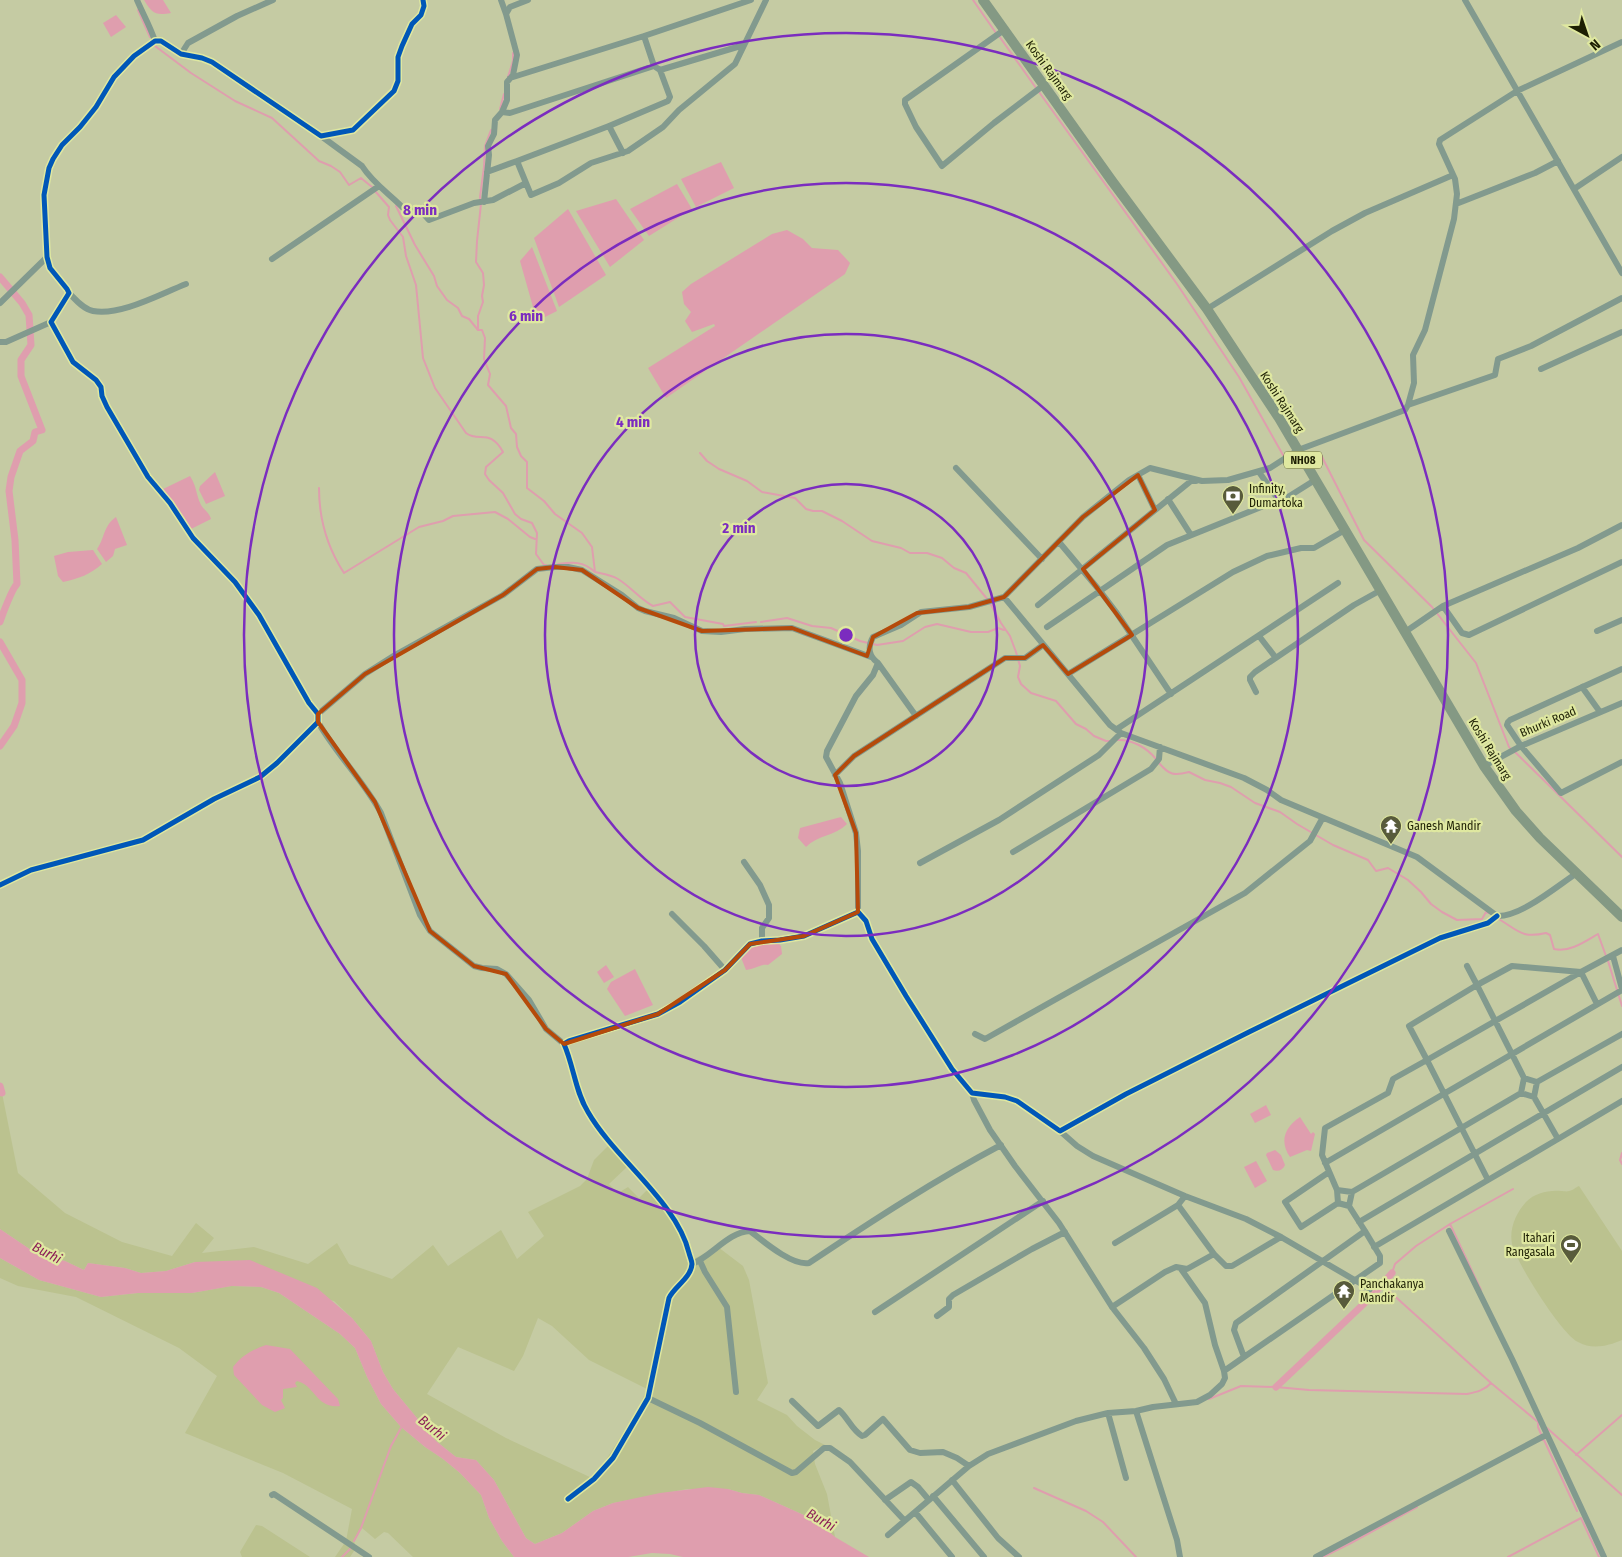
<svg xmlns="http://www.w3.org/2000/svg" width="1622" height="1557" viewBox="0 0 1622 1557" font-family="'Fira Sans Condensed',sans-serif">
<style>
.green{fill:#bbc28f;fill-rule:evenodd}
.water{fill:#df9eae}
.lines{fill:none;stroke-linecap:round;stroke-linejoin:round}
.stream{stroke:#df9eae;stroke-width:2}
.canal{stroke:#df9eae;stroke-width:7}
.minor{stroke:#829a8e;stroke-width:6}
.primary{stroke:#849984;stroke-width:10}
.cycleway-casing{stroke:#dfe8a0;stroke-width:8}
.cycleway{stroke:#0057b8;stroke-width:5}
.marked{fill:none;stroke:#b54a0a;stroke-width:4;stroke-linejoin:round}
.ring{fill:none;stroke:#7b2cbf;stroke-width:2.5}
.labels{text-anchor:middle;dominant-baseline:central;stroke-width:4.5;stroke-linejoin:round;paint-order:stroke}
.shield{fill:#dfe8a0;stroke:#575b32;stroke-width:1}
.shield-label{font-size:11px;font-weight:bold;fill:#1d1f03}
.street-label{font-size:12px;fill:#1d1f03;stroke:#dfe8a0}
.poi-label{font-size:12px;fill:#1d1f03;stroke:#dfe8a0;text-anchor:start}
.water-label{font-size:14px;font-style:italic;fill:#8c1e57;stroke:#dfe8a0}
.centre{fill:#7b2cbf;stroke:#dfe8a0;stroke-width:2.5}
.ring-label{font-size:15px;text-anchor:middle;font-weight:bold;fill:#7b2cbf;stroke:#dfe8a0;stroke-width:4.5;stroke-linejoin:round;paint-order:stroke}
</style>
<rect width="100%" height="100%" fill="#c5cba3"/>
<path class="green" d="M2,1093L18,1173L65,1213L122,1242L172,1256L196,1223L214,1238L202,1253L254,1247L308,1264L337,1243L349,1264L392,1279L433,1245L448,1266L501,1230L517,1259L544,1236L528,1212L580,1186L587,1179L594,1160L610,1144L628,1166L609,1184L618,1193L628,1187L639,1198L648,1189L676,1223L687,1257V1262L718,1247L743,1266L749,1280L768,1383L757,1400L787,1415L797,1426L815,1440L825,1445L813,1451L815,1464L827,1494L835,1537L815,1520L759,1495L742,1493L728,1489H687L613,1503L593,1511L562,1533L535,1544L526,1538L494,1480L476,1460L456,1457L436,1441L393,1389L383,1372L371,1341L352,1318L334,1301L195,1262L166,1271L141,1273L125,1268L88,1263L84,1270L65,1261L37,1254L0,1229V1095ZM538,1318L552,1326L589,1360L647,1389L638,1409L594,1479L506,1438L427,1394L458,1347L514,1371L523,1356Z
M1579,1186L1622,1251V1340C1608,1346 1592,1350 1578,1342C1562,1335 1516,1262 1512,1244C1509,1229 1516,1213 1526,1202C1535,1193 1548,1190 1561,1191C1563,1191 1567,1192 1569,1191C1572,1191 1576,1187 1579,1186Z
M0,1258L39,1280L101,1297L138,1293H192L231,1286L261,1287L279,1293L340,1334L355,1348L367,1377L381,1404L401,1427L425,1447L443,1459L460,1473L481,1495L489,1518L502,1541L514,1557H413L388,1533L384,1532L375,1539L362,1528L354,1541L356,1548L350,1557H335L346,1541L352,1509L283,1473L185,1433L217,1376L179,1348L76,1297L18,1286L0,1278Z
M256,1525L262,1526L310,1557H242L240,1552Z"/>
<path class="water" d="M144,0H163L171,13C155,16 152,13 144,0Z
M116,15L126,27L111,37L103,23Z
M721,162L734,188L696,207L681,179Z
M677,184L692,209L649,236L630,209Z
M616,199L644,240L610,267L576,211Z
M568,209L606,275L559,307L534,238Z
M787,230L803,239L812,248L838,250L850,263L845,274L666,398L648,368L715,326L714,324L692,332L685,321L691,312L684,304L682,292L691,284L772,234Z
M532,247L557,311L537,321L520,261Z
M215,472L225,496L206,504L199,490L200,486Z
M190,476C197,487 196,495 201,505C204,510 209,512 211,519L191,529L186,523L185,518L161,490Z
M116,517L127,545L115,549L113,556L106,562L97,549C105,538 103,526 116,517Z
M93,550L102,564C91,574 78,579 63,582L58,576L54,556L68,552Z
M841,817L847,824C835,836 818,835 806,847L798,838L800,828Z
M776,941L781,946L782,954L768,965C760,964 755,969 746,970L740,955L747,948Z
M606,965L614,977L604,983L597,972Z
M635,969L653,1005L625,1016L607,989L611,982Z
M1266,1105L1271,1115L1255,1123L1250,1114Z
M1300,1117L1311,1134L1313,1132L1315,1134L1311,1151L1307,1150L1290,1157C1279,1141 1285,1127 1300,1117Z
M1275,1150L1281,1155L1285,1165C1283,1170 1278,1172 1273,1170L1266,1155L1267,1153Z
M1256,1161L1267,1181L1255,1188L1244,1167Z
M0,1229L37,1254L65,1261L84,1270L88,1263L125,1268L141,1273L166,1271L195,1262L250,1260L317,1288L352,1318L371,1341L383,1372L393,1389L436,1441L456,1457L476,1460L494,1480L526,1538L535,1544L562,1533L593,1511L613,1503L660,1493L708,1487L728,1489L742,1493L759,1495L815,1520L835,1537L869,1557H683L670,1554L652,1553L628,1557H514L502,1541L489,1518L481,1495L460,1473L443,1459L425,1447L401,1427L381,1404L367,1377L355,1348L340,1334L279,1293L261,1287L232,1286L192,1293H138L101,1297L39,1280L0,1258Z
M266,1345L290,1349L338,1399L340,1406C316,1409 315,1385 297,1381L295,1383L297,1387L283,1389V1398L281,1400L285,1408L275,1412L262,1405L234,1375L233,1367C242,1355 252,1350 266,1345Z"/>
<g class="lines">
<path class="stream" d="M973,0L996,33
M138,10L150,37
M999,36L1036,88
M155,46L191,73L235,101L272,118L319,161L331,166L340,172L349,185L361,178L372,187
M508,77L513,61V53
M1039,92L1177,284L1239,377L1283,455
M500,109L504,94
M491,130L485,146L484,167L480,197L481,204L477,241L476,262L483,273L484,285L482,296L483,302L478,316V330H482L485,338L484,359L490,374L488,385L506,406L511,428L516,434L517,447L521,456L527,462V488L544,501L555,514L582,533L592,547L595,572C603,574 611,575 618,579C631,587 640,599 653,606L670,602L685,617L723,624L724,626L756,622
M375,191L389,207L388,215L390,220L403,237L406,256L416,285L423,358L435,388L466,433C479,443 490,428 503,452L486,467L485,474L489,480L503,493L515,514L521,519L532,523L537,533L536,554L544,565H546
M396,206L415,245L434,276L437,286L447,300L458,308L462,316L469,319L478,330
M700,453L707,461L719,469L747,481L762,492L795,498L806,509L813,511H822L842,521L872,541L901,548L910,553H927L942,558L954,568L966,573L988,600
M1314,456L1320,453L1364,540L1432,607L1476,663L1509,747L1511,749
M1287,461L1288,463L1301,462
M319,488C319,520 327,547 344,573L419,527L443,521L453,516L495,512L508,519L530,537L535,539
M558,564C573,562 583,561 595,572
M990,603L1001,623L1010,636L1016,652L1020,666L1018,677L1021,684L1031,693L1056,701L1076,724L1086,729L1094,736L1106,741H1110
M761,622L787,618L812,626L831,628L860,641L868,643
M873,644L877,645L903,641L925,627L937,624L971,632H988L998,628L1004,630
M1117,740C1132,739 1147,748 1156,759
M1515,752L1622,857
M1159,763C1169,775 1174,776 1189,772L1205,780L1220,783L1231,787L1255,803L1280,812L1297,824L1333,845L1368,860L1376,871L1388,868L1408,880L1421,892L1431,904L1442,912L1457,920L1482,919L1486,912L1488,913
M1497,918C1518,930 1521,939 1546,933L1550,935L1554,949C1569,953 1586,941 1598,934L1606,956
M1608,961L1622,1006
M1622,1153L1620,1160L1622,1164
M1450,1224L1481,1290
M1491,1383L1389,1291L1392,1273L1395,1264L1416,1246L1450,1224L1513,1189
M1209,1399L1241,1386L1276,1387L1309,1390L1467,1394C1477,1392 1485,1390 1491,1383L1538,1422V1427L1541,1434
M1547,1428L1622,1495
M1542,1440H1544L1577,1511
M1576,1455L1622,1415
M1034,1488L1086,1511L1103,1522L1136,1557
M354,1541L361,1528L391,1446L402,1426
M342,1557L350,1549
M1323,1557L1351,1543L1417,1507
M1508,1557L1581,1518L1599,1557"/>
<path class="canal" d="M0,277L22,303L29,315L31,345L21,360V376L42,430L35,432L33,441L20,451L11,477L9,491L15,540L17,584C12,589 3,613 0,622
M0,642L22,680V703L14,726L0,746
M0,1086L2,1093
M1276,1387L1371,1297L1392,1273"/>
<path class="minor" d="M137,0C143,14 150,26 155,41
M501,0L506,14
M1465,0L1622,273
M1004,30L905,100V104L916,127L942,166L994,123L1044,85
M644,36L751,0
M181,54L188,43L237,16L273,0
M510,78L644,36L654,66
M502,112L510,113L654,66L660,70L744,45
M321,136L362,166C374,185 393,196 407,212L419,209L429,220L474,203L493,200L526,183L531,195L559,183L591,163L628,151L663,127L679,110L735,64L766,0
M623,153L609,126L668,101L670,97L660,70
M487,172L517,161
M526,183L517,161L609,126
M1574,189L1622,157
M484,202L489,155L488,146L494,134L495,120L502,112L507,100V82L513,75L517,55L506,14L510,7L528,0
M1456,204L1535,173L1558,161
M272,259L379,186
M69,293C75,299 83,309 93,311C121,316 160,294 186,284
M0,303L47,257
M1207,309L1332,231L1365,213L1453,175
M0,342H6L51,322
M1541,369L1622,332
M1408,405L1495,375L1498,359L1531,346L1622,298
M956,468L1042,559
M1138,475L1155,510
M1168,499L1191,535
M1280,502L1315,480
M1004,597L1110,725L1121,733L1244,778L1267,790L1281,800L1417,857L1497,916C1521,917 1557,886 1577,873
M1038,605L1191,481H1196
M1443,606L1462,633L1469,635L1622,562
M1047,627L1100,591L1059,542
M1597,631L1622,620
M1405,632L1443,606L1578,548L1622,525
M1259,636L1276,658
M878,663L916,716
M1622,669L1510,720L1508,722L1507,725L1521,746L1561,793L1622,762
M1068,674L1233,572L1267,556L1301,548H1314L1345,530
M1582,687L1600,712
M1256,692L1250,680V677L1255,672L1354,605L1381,590
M1171,694L1116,612L1100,591L1167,545L1266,505L1280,502L1259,472
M318,714L365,674L395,655L503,595L537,569L555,567H568L582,570L622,595L638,608L645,611L674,618L702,631L721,632L745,629L792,628L871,657
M318,722C336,754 364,781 381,813L420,915L430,931L474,966L482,968L497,969L506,974L529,1000L546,1029L564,1044
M1117,729L1338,583
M1484,766L1521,746L1622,703
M835,775L854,756L1005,658H1025L1043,645
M1013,852L1151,769L1159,759L1160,747
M744,862L760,885L769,905V918L762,928V941
M920,863L999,820L1099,755L1121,733
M0,885L31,870L143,840L214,799L260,777L277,763L318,722V714L309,703L259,615L235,582L193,538L170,503L148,477L107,407L102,396L101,387L96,380L73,362L51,322L69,293L67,289L50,268L47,257L44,195L49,168L53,159L62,145L80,127L96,107L114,77L134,56L155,41H161L181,54L202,58L212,62L321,136L353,130L394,91L398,81V57L402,46L412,24L421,15L424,6L423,0
M858,912V851L856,833L840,783L826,757L827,751L856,696L873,675L878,663C869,656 867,648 873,637L901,625L921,612L969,607L1004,597L1083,517L1129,480L1150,468L1202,481L1228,480L1270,468L1298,450L1405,410L1408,405L1414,383L1413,355L1425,330L1454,219L1457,194L1455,179L1439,144L1440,140L1517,91L1622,42
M672,914L704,946L725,970
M1613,956L1622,989
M1467,966L1477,985L1409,1026L1427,1060L1581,972L1597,1004
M975,1034L985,1039L1245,893L1310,841L1322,819
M1537,1082L1622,1034
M972,1093L974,1100L990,1130L1015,1166L1059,1223L1112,1307L1144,1348L1164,1379L1176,1404
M1521,1093L1534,1097L1537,1082L1524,1078
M1060,1131L1077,1146L1093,1156L1185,1196L1246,1219L1281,1237L1370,1289
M1558,1139L1622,1101
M1325,1163L1622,990
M1329,1172L1285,1202L1301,1227L1338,1203
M1488,1180L1558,1139L1534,1097
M1337,1190L1352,1192
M1178,1205L1214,1254
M1349,1206L1352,1192L1521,1093L1524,1078L1477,985L1512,966L1581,972L1622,950
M1359,1222L1622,1067
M1365,1231L1349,1206L1338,1203L1337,1190L1322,1155L1325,1128L1388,1093L1393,1079L1427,1060L1488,1180L1374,1247
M1365,1231L1380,1256V1263L1244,1357L1234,1330L1236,1323Z
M1449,1231L1512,1359L1604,1557
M1115,1243L1178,1205L1185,1196
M700,1261L705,1272L727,1307L736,1392
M692,1264C712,1256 728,1232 750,1231C763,1241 792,1266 809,1263C872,1221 935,1180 1001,1145
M1181,1269L1205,1303L1215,1345L1224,1371
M1112,1307L1165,1272L1176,1267L1187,1269L1214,1254L1226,1266H1232L1281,1237
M875,1312L1043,1201
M937,1316L949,1307V1299L953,1295L1032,1249L1065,1232
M648,1398L700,1423L792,1473L796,1472L824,1448H830L850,1462L904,1520
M792,1401L818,1426L839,1410C848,1418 852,1430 862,1436L865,1435L883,1419L910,1450L920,1453L943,1452L957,1458L969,1466
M1136,1411L1177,1540L1180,1557
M1108,1413L1126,1478
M952,1480L998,1538L1019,1557
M272,1495L274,1494L369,1557
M933,1496L984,1557
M568,1499L594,1479L613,1458L648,1398L669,1298C674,1287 691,1278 692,1264C692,1261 690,1257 689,1253C677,1202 615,1159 588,1112C575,1091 574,1067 564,1044L569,1041L658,1014L680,1002L725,970L750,944L762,941L780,940L804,936L858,912L866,921L872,939L906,996L952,1069L972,1093L1005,1097L1017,1101L1060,1131L1126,1094L1249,1032L1440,938L1488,923L1497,916
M885,1500L911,1482L918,1487L929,1500
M915,1512L952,1557
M888,1535L969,1466L988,1454L1076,1421L1108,1413L1136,1411L1153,1407L1197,1402L1210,1395L1222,1384L1225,1378L1224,1371L1244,1357
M1316,1557L1546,1435"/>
<path class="primary" d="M983,0L1112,181L1207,309L1279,418L1484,766L1516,811L1540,838L1622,917"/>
<g class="cycleway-casing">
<path id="cycleway" d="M0,885L31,870L143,840L214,799L260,777L277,763L318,722V714L309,703L259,615L235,582L193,538L170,503L148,477L107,407L102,396L101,387L96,380L73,362L51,322L69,293L67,289L50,268L47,257L44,195L49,168L53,159L62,145L80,127L96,107L114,77L134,56L155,41H161L181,54L202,58L212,62L321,136L353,130L394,91L398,81V57L402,46L412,24L421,15L424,6L423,0
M568,1499L594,1479L613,1458L648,1398L669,1298C674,1287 691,1278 692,1264C692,1261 690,1257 689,1253C677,1202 615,1159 588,1112C575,1091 574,1067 564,1044L569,1041L658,1014L680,1002L725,970L750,944L762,941L780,940L804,936L858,912L866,921L872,939L906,996L952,1069L972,1093L1005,1097L1017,1101L1060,1131L1126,1094L1249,1032L1440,938L1488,923L1497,916"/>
</g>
<use href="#cycleway" class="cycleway"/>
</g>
<path class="marked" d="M1138,475L1155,510L1083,569L1132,635L1068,674L1043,645L1025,658H1005L854,756L835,775L856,833L858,912L804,936L750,944L725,970L658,1014L564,1044L546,1029L506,974L474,966L430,931L375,802L318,722V714L365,674L503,595L537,569L555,567L582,570L638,608L702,631L792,628L867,656L873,637L917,613L969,607L1004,597L1083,517Z"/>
<g class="ring">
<circle cx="846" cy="635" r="151"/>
<circle cx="846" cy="635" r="301"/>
<circle cx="846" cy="635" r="452"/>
<circle cx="846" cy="635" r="602"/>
</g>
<defs>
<g id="bank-pin" transform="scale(1.125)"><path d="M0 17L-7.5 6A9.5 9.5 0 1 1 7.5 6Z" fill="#585b3b" stroke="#dfe8a0"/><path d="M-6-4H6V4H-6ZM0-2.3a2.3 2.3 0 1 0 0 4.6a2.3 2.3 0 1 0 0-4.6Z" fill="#fff"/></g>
<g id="temple-pin" transform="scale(1.125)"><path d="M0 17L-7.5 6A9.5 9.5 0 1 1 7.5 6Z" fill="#585b3b" stroke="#dfe8a0"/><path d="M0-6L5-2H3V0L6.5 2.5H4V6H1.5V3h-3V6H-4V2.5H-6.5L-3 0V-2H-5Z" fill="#fff"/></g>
<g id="stadium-pin" transform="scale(1.125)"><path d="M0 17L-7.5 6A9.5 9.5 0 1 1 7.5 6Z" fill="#585b3b" stroke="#dfe8a0"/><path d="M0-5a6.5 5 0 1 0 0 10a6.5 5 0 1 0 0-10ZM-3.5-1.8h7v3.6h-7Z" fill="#fff"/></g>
</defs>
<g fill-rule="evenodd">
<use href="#bank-pin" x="1233" y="496"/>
<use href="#temple-pin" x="1391" y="826"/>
<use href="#stadium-pin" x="1571" y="1245"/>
<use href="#temple-pin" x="1344" y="1291"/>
</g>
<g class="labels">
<rect class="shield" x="1284" y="451.5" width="38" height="17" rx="4"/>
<g class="shield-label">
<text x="1303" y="460">NH08</text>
</g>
<g class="street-label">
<text transform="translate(1049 70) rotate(54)">Koshi Rajmarg</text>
<text transform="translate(1282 402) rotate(57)">Koshi Rajmarg</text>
<text transform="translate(1548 722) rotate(-23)">Bhurki Road</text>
<text transform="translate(1490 749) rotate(58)">Koshi Rajmarg</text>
</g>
<g class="poi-label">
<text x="1249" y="489">Infinity,<tspan x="1249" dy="14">Dumartoka</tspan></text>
<text x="1407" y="826">Ganesh Mandir</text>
<text x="1555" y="1238" text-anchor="end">Itahari<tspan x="1555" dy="14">Rangasala</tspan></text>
<text x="1360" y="1284">Panchakanya<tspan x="1360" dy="14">Mandir</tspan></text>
</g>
<g class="water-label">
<text transform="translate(47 1253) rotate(28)">Burhi</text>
<text transform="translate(432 1428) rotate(39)">Burhi</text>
<text transform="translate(821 1520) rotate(30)">Burhi</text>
</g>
</g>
<circle cx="846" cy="635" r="8" class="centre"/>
<g class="ring-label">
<text x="420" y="215">8 min</text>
<text x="526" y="321">6 min</text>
<text x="633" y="427">4 min</text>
<text x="739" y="533">2 min</text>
</g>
<g transform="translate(1587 35) rotate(140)" stroke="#dfe8a0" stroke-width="4" paint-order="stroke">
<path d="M0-4L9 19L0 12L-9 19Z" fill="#1d1f03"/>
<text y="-8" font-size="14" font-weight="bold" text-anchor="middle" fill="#1d1f03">N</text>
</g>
</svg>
